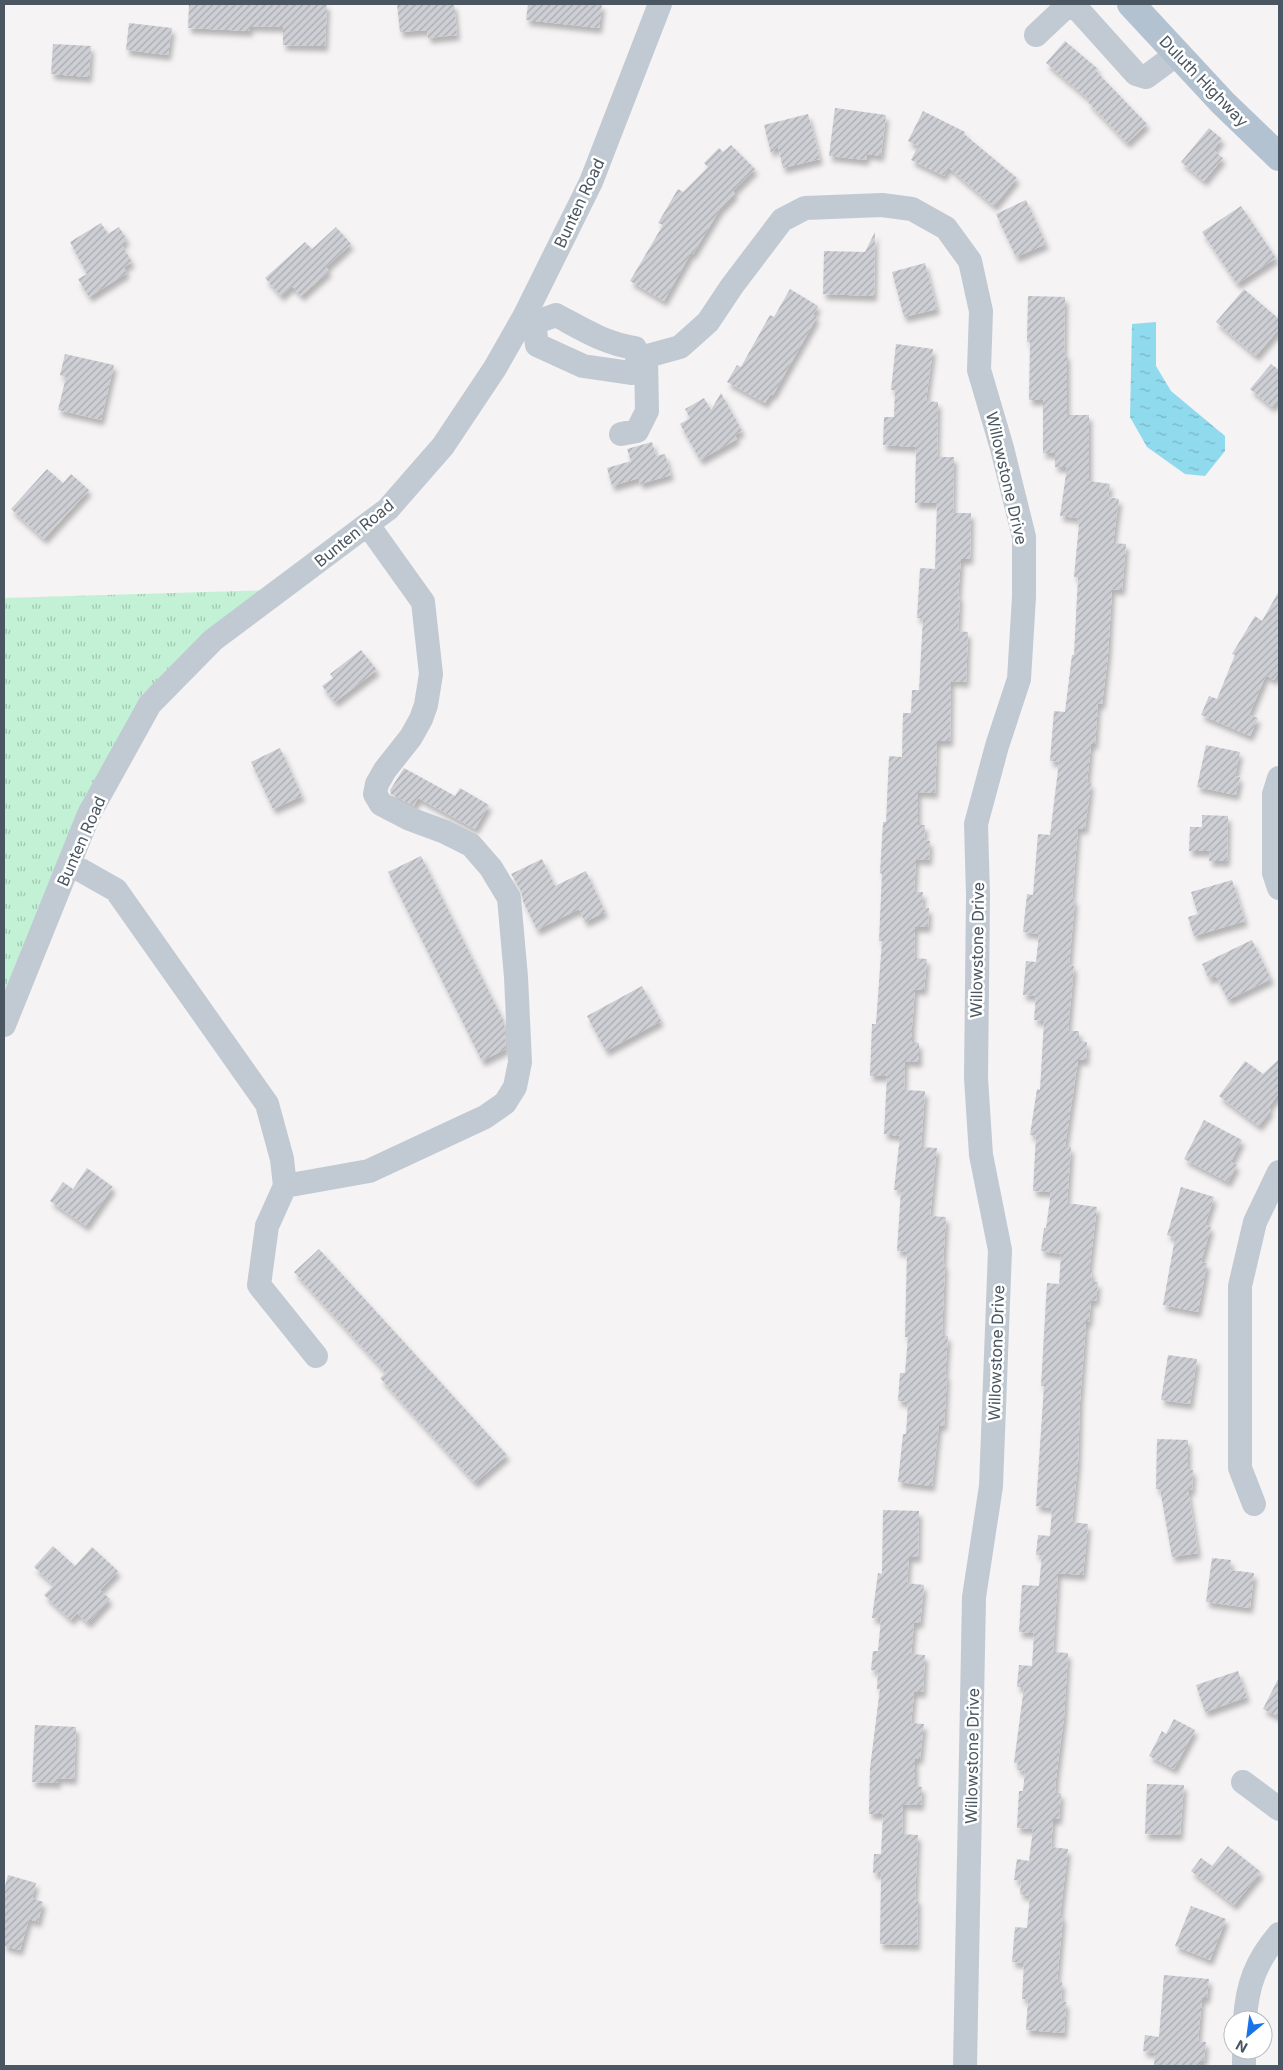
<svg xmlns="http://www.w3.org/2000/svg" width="1283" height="2070" viewBox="0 0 1283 2070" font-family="Inter,sans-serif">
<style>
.grass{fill:url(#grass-tufts)}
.water{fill:url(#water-ripples)}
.building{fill:url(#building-hatch);filter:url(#shadow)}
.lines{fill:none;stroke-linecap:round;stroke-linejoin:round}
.minor{stroke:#c1cad2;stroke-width:24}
.major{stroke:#b3c2d1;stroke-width:28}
.labels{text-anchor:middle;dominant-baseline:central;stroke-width:5;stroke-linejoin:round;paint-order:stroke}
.street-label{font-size:16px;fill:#4a5661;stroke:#fff}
</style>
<defs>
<pattern id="grass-tufts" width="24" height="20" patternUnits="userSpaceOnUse" patternTransform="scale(1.25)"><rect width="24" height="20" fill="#c3f1d5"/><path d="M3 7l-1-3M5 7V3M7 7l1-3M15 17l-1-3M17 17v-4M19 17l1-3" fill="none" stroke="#a0c6b0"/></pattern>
<pattern id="water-ripples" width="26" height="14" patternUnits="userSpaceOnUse" patternTransform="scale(1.25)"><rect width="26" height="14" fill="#90daee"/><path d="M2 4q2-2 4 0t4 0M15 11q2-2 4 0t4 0" fill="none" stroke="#78b4c4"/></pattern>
<pattern id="building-hatch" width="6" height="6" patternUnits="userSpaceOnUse" patternTransform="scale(1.25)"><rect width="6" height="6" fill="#cdcfd5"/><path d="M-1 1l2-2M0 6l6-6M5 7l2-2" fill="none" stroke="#a8abb0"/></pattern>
<filter id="shadow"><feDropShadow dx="3" dy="5.5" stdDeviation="2.5" flood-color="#0004"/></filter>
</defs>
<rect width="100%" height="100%" fill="#f5f3f3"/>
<path class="grass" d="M269,590L142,694L77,861L4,1039V598Z"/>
<path class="water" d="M1156,322V366L1171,391L1225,436V451L1205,476L1185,474L1147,447L1130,417L1132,324Z"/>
<path class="building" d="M189,4H327L325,46L283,45V27L250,26V31L188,28Z
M397,4H454L457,35L428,38L427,30L400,32Z
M528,4H602L599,28L526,20Z
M129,23L172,28L168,55L126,50Z
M1065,41L1098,69L1096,71L1147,124L1127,143L1088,102L1090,100L1046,63Z
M53,44L91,46L89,77L51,74Z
M835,108L886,115L881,156L867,154L866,160L829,156Z
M923,111L965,132L964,134L1017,178L994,206L948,167L944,176L911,160L918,146L908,141Z
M808,114L820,159L783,168L778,146L771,153L764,125Z
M1209,128L1222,139L1213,150L1223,158L1204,181L1181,162Z
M731,145L755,169L733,191L735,194L720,209L693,254L691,253L664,301L630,281L663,225L658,223L678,189L683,192L708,167L704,163L719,148L723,152Z
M1026,200L1046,244L1016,257L996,214Z
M1241,206L1276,258L1237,284L1202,232Z
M101,223L108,234L119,227L127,240L121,244L132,262L124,267L127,273L89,297L78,279L87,274L70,242Z
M336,227L351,244L326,267L329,271L301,296L292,286L281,296L265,278L305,242L312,249Z
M875,232L874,296L823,294L824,251L865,252Z
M925,263L937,309L904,317L892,272Z
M790,289L818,306L813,315L817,317L773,395L771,394L765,403L727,382L737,365L741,367L770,315L774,317Z
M1244,289L1279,319V329L1256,356L1216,322Z
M1028,296L1065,297L1064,354H1067V415H1089V481L1110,484L1108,497L1119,499L1113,543L1126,544L1122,590L1112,589L1108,654L1102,704H1098L1095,744H1091L1087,783H1091L1085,829L1078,828L1072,899L1075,900L1069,965L1074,966L1068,1031H1079V1041L1087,1042L1086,1060H1078L1065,1147H1071L1067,1203L1097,1207L1089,1271H1092L1091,1282H1098L1096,1301L1091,1300L1089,1322H1086L1080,1401L1078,1462L1072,1522L1088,1524L1083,1575L1058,1573L1053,1652L1068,1653L1064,1717L1056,1778L1055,1792L1061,1793L1059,1819H1053L1051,1847L1068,1849L1060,1915L1063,1916L1057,1982H1062L1061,2001L1066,2002L1064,2033L1026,2030L1028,1999H1022L1024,1963L1012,1962L1015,1927L1027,1928L1030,1896L1020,1894L1021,1881L1014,1880L1017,1859L1029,1861L1033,1829L1017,1828L1019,1791H1023L1025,1771L1017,1770L1018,1763H1014L1024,1687H1017L1019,1665L1032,1666L1034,1633L1019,1632L1022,1585L1039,1586L1042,1555H1036L1038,1535L1050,1536L1052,1508L1036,1506L1044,1386H1041L1047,1283L1059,1284L1061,1254L1041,1251L1044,1228H1046L1051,1192L1033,1191L1036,1136L1030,1135L1037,1089L1040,1090L1044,1021L1034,1020L1036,996L1023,995L1026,961L1036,962L1039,934L1023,932L1027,894L1033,895L1038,834L1050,835L1059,762L1050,761L1054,711L1065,712L1072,655H1074L1078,577H1074L1079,524H1077L1078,518L1060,516L1067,467H1055V453H1043V400H1029L1030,342H1027Z
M896,344L933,349L926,401L938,402L937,457H954L953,513H971L970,559H961L958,596H960L958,631L968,632L966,682L951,681L950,741H937L935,793L918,792V825H925L924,840L930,841L929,860L916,859L914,892H923L922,908H929L928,927H915L914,958L927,959L924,990L915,989L912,1026V1042L919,1043V1062L905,1061L904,1090L925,1091L921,1147L937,1148L930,1216L946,1217L943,1264H945L942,1335L948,1336L945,1375H947L944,1426L939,1425L932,1486L898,1482L903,1434H906L908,1402L898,1401L900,1373H905L908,1337H905L907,1252L897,1251L901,1190H894L900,1136L884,1134L887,1076H870L872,1024H876L882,941H879L882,874L880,873L883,822H886L889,756L902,757L903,713H911L912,690H919L923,618H917L920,568L935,569L937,503H915L916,447L883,445L884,417H894L895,390H891Z
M65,354L114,365L101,420L58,410L66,377L60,375Z
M1271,364L1279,370V398L1272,407L1250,389Z
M721,393L742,431L735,435L737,439L700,460L680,424L690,418L685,409L704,398L711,410Z
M652,442L656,456L665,454L671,475L640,484L639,478L612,486L607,468L631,461L627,449Z
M47,469L63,483L71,474L89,490L44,539L11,509Z
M1279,591V672L1274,680L1266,675L1249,715L1258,718L1250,736L1201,715L1209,696L1217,699L1235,655L1232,654L1255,616L1262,621Z
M361,650L377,670L335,702L322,686L333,678L330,674Z
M1206,745L1240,752L1235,776L1240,777L1236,795L1197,787Z
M280,748L302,796L273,809L251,762Z
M404,768L455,796L460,788L489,805L475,829L418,798L414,806L391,794L390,790Z
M1202,815L1228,816L1227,861H1209L1210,851H1189L1190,827H1202Z
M421,856L504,1022L506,1049L482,1061L388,872Z
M542,859L555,886L586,871L605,912L585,922L579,909L537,930L523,901L521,891L511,874Z
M1232,880L1245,921L1194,936L1188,917L1198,914L1191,892Z
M1252,940L1271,979L1228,1000L1216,976L1209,979L1202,964Z
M642,986L661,1021L606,1051L587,1016Z
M1279,1059V1093L1268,1108L1271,1110L1259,1126L1219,1096L1245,1061L1263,1074Z
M1204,1120L1242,1140L1231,1162L1237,1165L1228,1182L1184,1159Z
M87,1168L113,1187L86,1226L50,1201L63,1182L73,1189Z
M1181,1187L1214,1197L1205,1225L1211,1227L1201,1262L1207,1263L1198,1312L1163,1305L1175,1238L1167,1235Z
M319,1249L507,1455L475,1483L380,1378L386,1373L294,1272Z
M1168,1355L1197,1359L1190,1404L1161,1400Z
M1157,1439L1188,1440V1469L1193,1470L1192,1490H1188L1198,1553L1172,1557L1160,1489H1156Z
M883,1510L919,1511L918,1557H909L907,1583L924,1585L920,1623H914L911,1654L925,1655L923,1692H914L911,1723L924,1724L920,1759L915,1758V1786L922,1787L921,1805L903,1804L902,1834L918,1835L915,1899H918L917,1945L880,1944L881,1874L873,1873L874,1854H881L883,1814H869L870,1768L880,1689H877L878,1671L871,1670L873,1651H878L881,1619L872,1618L878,1573L882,1574Z
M53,1546L75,1566L92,1547L118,1571L100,1590L110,1599L88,1623L77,1613L71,1620L44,1595L54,1585L34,1567Z
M1212,1558L1231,1560L1230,1570L1254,1573L1250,1608L1206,1602Z
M1238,1671L1247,1697L1205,1712L1196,1685Z
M1279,1677V1717L1263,1709Z
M1174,1719L1195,1730L1174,1769L1149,1756L1162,1731L1166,1734Z
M35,1725L76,1727L74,1779L58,1778V1783L32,1782Z
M1147,1784L1184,1785L1180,1835L1145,1834Z
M1228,1846L1261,1872L1234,1905L1191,1871L1201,1858L1212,1866Z
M8,1875L36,1883L32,1898L43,1902L38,1922L29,1919L20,1950L4,1946V1890Z
M1191,1906L1226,1919L1210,1960L1175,1946Z
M1164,1975L1209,1979L1207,1998H1202L1198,2041L1206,2042L1204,2061L1200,2060V2066H1154L1155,2053L1143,2051L1145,2035L1159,2037Z"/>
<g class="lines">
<path class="minor" d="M1073,4L1136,74L1146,77L1177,54
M1036,35L1069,4
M524,317L534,323L537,345L583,366L631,373L640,358
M534,323L556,315C584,330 604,343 635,348L640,358
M640,358L680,347L708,322L732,286L782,220L805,208L882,205L912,209L946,228L970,261L981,311L979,370L1002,448L1024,537V597L1019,679L997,746L976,824L978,895L976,1078L981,1155L1000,1250L991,1486L974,1597L965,2066
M621,434L637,431L647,411L646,358
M1279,778L1274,794V873L1279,888
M70,864L116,890L267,1104L282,1159L285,1186L267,1226L259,1285L316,1356
M4,1025L89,814L150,704L213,640L388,509L443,446L495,368L524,317L591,182L660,4
M285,1186L369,1171L485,1117L505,1103L515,1087L520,1062L516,977L509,898L491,868L471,845L445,832L410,819L381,804L375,794L377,784L385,770L411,737L421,719L426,705L431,674L423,602L368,525
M1254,1504L1240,1468V1286L1255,1222L1279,1172
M1243,1782L1279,1809
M1245,2020C1247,1985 1256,1961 1279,1934
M1244,2066V2050"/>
<path class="major" d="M1131,4L1223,103L1279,157"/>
</g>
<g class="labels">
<g class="street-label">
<text transform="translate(1204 81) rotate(46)">Duluth Highway</text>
<text transform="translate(579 203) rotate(-65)">Bunten Road</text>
<text transform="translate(1007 478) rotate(77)">Willowstone Drive</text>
<text transform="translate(354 533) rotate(-39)">Bunten Road</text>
<text transform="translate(81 841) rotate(-66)">Bunten Road</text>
<text transform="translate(977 950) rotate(-89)">Willowstone Drive</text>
<text transform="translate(996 1353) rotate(-88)">Willowstone Drive</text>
<text transform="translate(972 1756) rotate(-89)">Willowstone Drive</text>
</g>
</g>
<rect width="1283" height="2070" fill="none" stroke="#4a5661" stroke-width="10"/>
<g transform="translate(1248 2035) rotate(209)"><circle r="24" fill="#ffffff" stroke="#b7bbc0"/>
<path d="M0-4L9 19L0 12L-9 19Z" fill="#1a73e8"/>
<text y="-8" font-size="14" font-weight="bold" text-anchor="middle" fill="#4a5661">N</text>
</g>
</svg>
